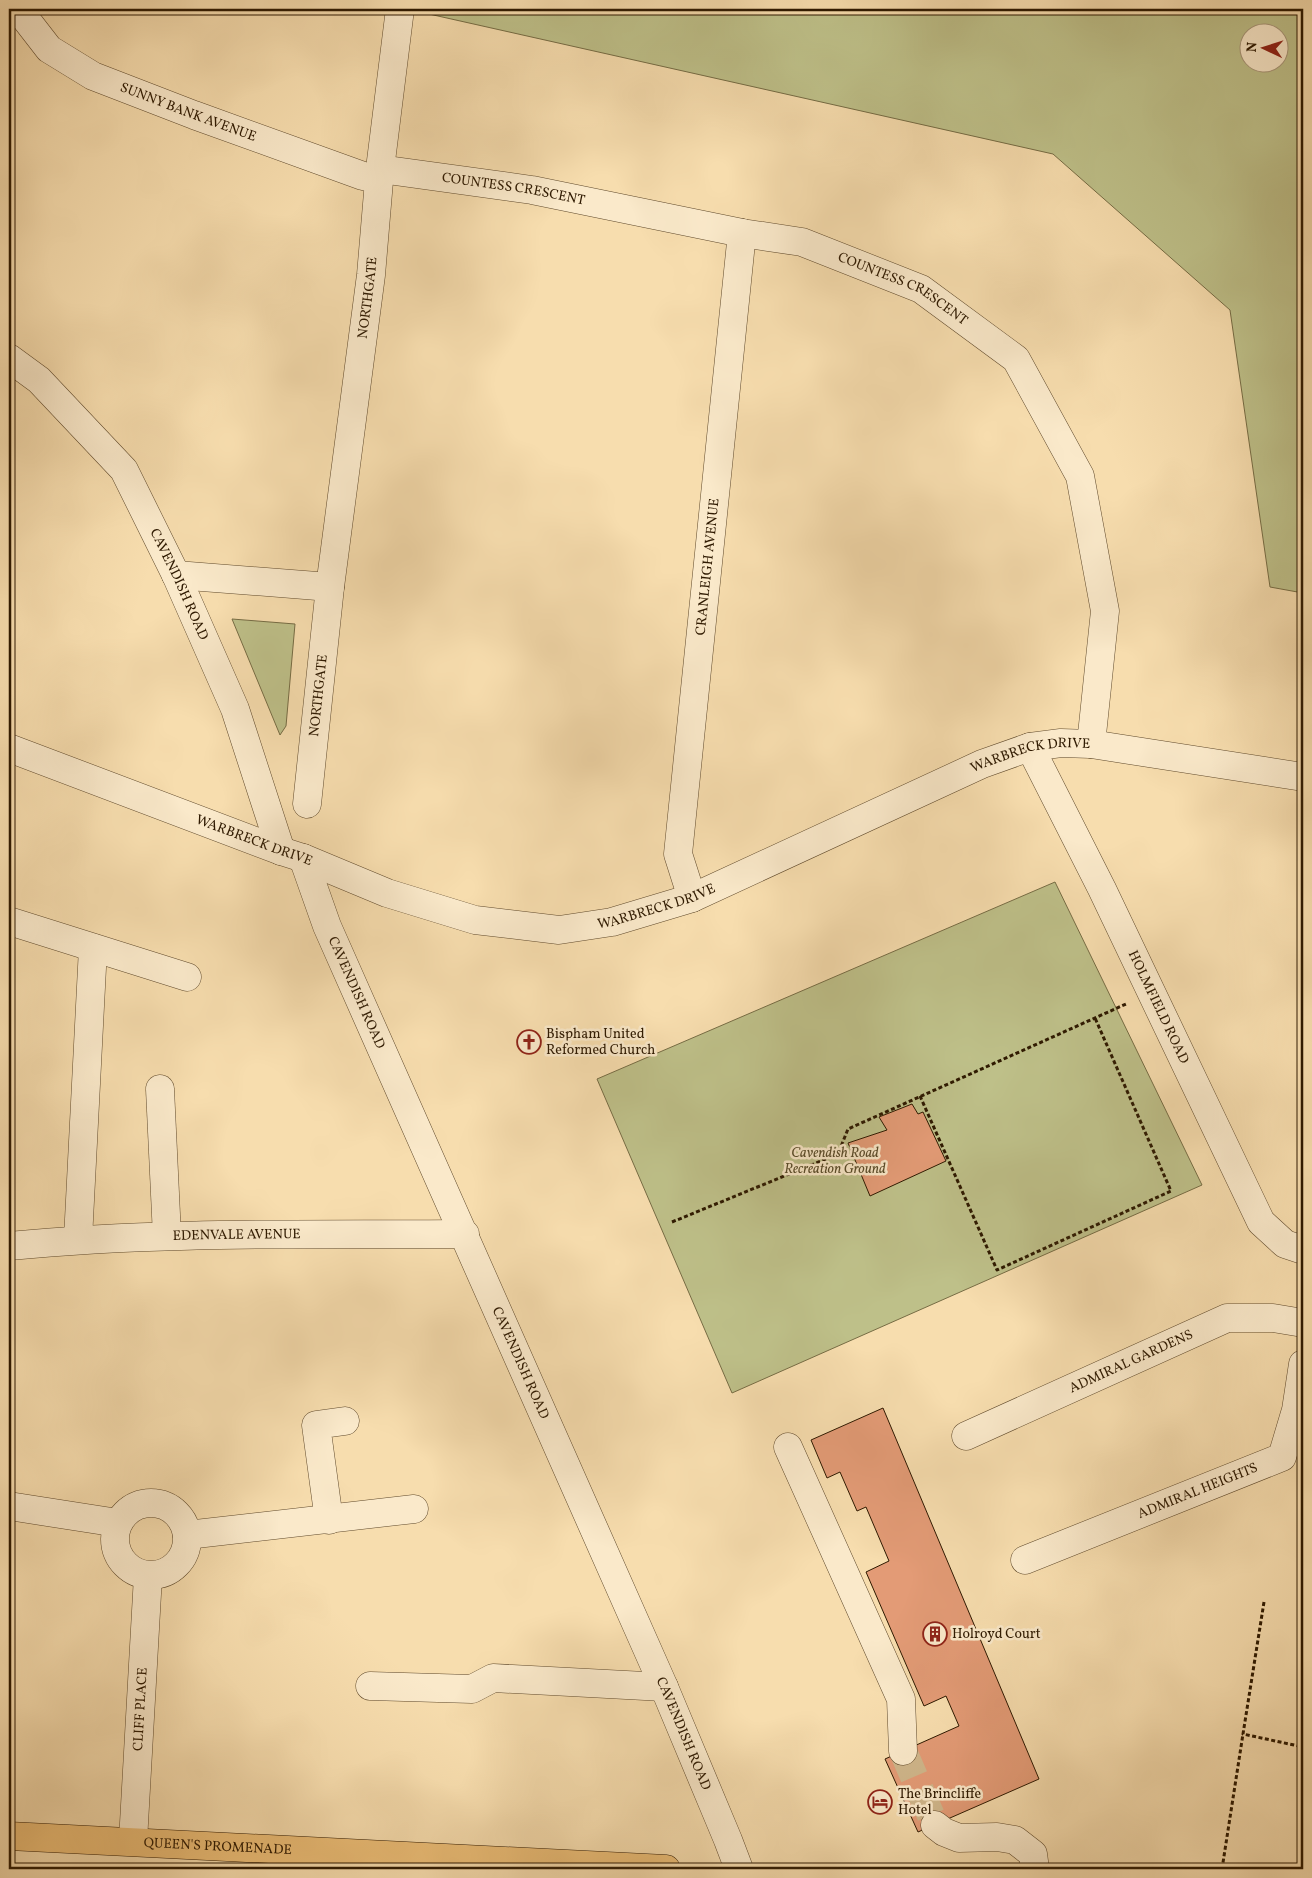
<svg xmlns="http://www.w3.org/2000/svg" width="1312" height="1878" viewBox="0 0 1312 1878" font-family="Vollkorn,serif">
<style>
.green{fill:#bec089;stroke:#766c44;fill-rule:evenodd}
.building{fill:#e39b76;stroke:#2e1900}
.lines{fill:none;stroke-linecap:round;stroke-linejoin:round}
.minor-tunnel{stroke:#cfb68b;stroke-width:28;stroke-dasharray:28 14;stroke-linecap:butt}
.minor-casing{stroke:#604a2c;stroke-width:29}
.major-casing{stroke:#2e1900;stroke-width:29}
.path{stroke:#2e1900;stroke-width:3;stroke-dasharray:4 2.5;stroke-linecap:butt}
.minor{stroke:#fae9ca;stroke-width:28}
.major{stroke:#ecbe77;stroke-width:28}
.tram{stroke:#2e1900;stroke-width:1}
.labels{text-anchor:middle;dominant-baseline:central;stroke-width:5;stroke-linejoin:round;paint-order:stroke}
.street-label{font-size:14px;fill:#2e1900;stroke:#fae9ca}
.poi-label{font-size:14px;fill:#2e1900;stroke:#fae9ca;text-anchor:start}
.park-label{font-size:14px;font-style:italic;fill:#594b29;stroke:#fae9ca}
</style>
<rect width="100%" height="100%" fill="#f7ddae"/>
<filter id="stains"><feTurbulence type="fractalNoise" baseFrequency=".004" numOctaves="4"/><feColorMatrix values="0 0 0 0 .2 0 0 0 0 .09 0 0 0 0 .02 0 0 0 .5 -.17"/></filter>
<radialGradient id="worn" r=".72"><stop offset=".6" stop-color="#630" stop-opacity="0"/><stop offset="1" stop-color="#630" stop-opacity=".3"/></radialGradient>
<path class="green" d="M430,9H1303V593L1270,587L1230,310L1053,154L429,14ZM1250,32H1280V62H1250Z
M232,619L295,624L286,726L280,735Z
M1055,882L1202,1185L732,1393L597,1079Z"/>
<path class="building" d="M912,1104L918,1114L923,1112L946,1161L870,1196L848,1143L887,1130L879,1117Z
M883,1408L1039,1779L918,1832L885,1759L959,1726L946,1696L924,1706L866,1572L889,1561L866,1507L857,1511L840,1472L827,1478L811,1440Z"/>
<g class="lines">
<path class="minor-tunnel" d="M903,1751L935,1825"/>
<g class="minor-casing">
<g id="minor">
<path id="s1" d="M18,9L49,49L93,76L194,115L363,176L379,180"/>
<path id="s2" d="M380,169L532,190L742,233L802,242L921,289L1016,359L1080,476L1105,611L1091,744"/>
<path id="s3" d="M9,358L39,380L124,470L176,575L235,709L281,851"/>
<path d="M176,575L330,587"/>
<path id="s4" d="M1030,747L1102,889L1261,1222L1285,1244L1303,1250"/>
<path id="s5" d="M9,748L281,851L303,858L387,893L475,920L559,930L612,922L692,898L982,764L1030,747L1061,743L1091,744L1303,777"/>
<path id="s6" d="M307,804L330,587L371,275L380,169L400,9"/>
<path id="s7" d="M303,858L327,926L664,1687L728,1840L739,1869"/>
<path id="s8" d="M692,898L678,854L742,233"/>
<path d="M9,921L187,977"/>
<path d="M160,1089L167,1236"/>
<path d="M78,1239L93,948"/>
<path id="s9" d="M9,1246C160,1231 313,1235 465,1234"/>
<path id="s10" d="M966,1436L1227,1318H1273L1303,1323"/>
<path d="M788,1447L901,1699L903,1751"/>
<circle cx="151" cy="1539" r="36"/>
<path d="M9,1506L118,1523"/>
<path d="M329,1520L316,1425L345,1421"/>
<path d="M187,1535L414,1509"/>
<path id="s11" d="M1025,1560L1282,1457L1296,1410L1303,1364"/>
<path d="M370,1686L472,1689L493,1678L664,1687"/>
<path d="M935,1825L944,1832L959,1838L997,1837L1015,1840L1033,1854L1035,1869"/>
<path id="s12" d="M133,1841L148,1576"/>
</g>
</g>
<g class="major-casing">
<g id="major">
<path id="s13" d="M9,1836L666,1869"/>
</g>
</g>
<path class="path" d="M920,1096L997,1270L1171,1191L1095,1018
M672,1222L838,1154L848,1129L1126,1004
M1264,1602L1243,1734L1303,1747
M1222,1869L1243,1734"/>
<use href="#minor" class="minor"/>
<use href="#major" class="major"/>
<path class="tram" d="M9,1868L42,1869"/>
</g>
<defs>
<g id="church-ring" transform="scale(1.25)"><circle r="9.5" fill="#fae9ca" stroke="#8f2418" stroke-width="1.5"/><path d="M-1.2-6h2.4v3.5h3.3v2.4h-3.3V6h-2.4V-.1h-3.3v-2.4h3.3Z" fill="#8f2418"/></g>
<g id="building-ring" transform="scale(1.25)"><circle r="9.5" fill="#fae9ca" stroke="#8f2418" stroke-width="1.5"/><path d="M-4-6H4V6H1V3H-1V6H-4ZM-2.5-4.3h1.7v1.8h-1.7ZM.8-4.3h1.7v1.8H.8ZM-2.5-1h1.7V.8h-1.7ZM.8-1h1.7V.8H.8Z" fill="#8f2418"/></g>
<g id="hotel-ring" transform="scale(1.25)"><circle r="9.5" fill="#fae9ca" stroke="#8f2418" stroke-width="1.5"/><path d="M-6-4.5h1.5V1H6V5H4.5V3h-9V5H-6ZM-4 0a1.8 1.8 0 1 1 3.6 0ZM.5 0V-2.5h3Q6-2.5 6 0Z" fill="#8f2418"/></g>
</defs>
<g fill-rule="evenodd">
<use href="#church-ring" x="529" y="1042"/>
<use href="#building-ring" x="935" y="1634"/>
<use href="#hotel-ring" x="880" y="1802"/>
</g>
<g class="labels">
<g class="street-label">
<text stroke="none"><textPath href="#s1" startOffset="204">SUNNY BANK AVENUE</textPath></text>
<text stroke="none"><textPath href="#s2" startOffset="135">COUNTESS CRESCENT</textPath></text>
<text stroke="none"><textPath href="#s2" startOffset="540">COUNTESS CRESCENT</textPath></text>
<text stroke="none"><textPath href="#s6" startOffset="510">NORTHGATE</textPath></text>
<text stroke="none"><textPath href="#s8" startOffset="335">CRANLEIGH AVENUE</textPath></text>
<text stroke="none"><textPath href="#s3" startOffset="288">CAVENDISH ROAD</textPath></text>
<text stroke="none"><textPath href="#s6" startOffset="109">NORTHGATE</textPath></text>
<text stroke="none"><textPath href="#s5" startOffset="1088">WARBRECK DRIVE</textPath></text>
<text stroke="none"><textPath href="#s5" startOffset="262">WARBRECK DRIVE</textPath></text>
<text stroke="none"><textPath href="#s5" startOffset="682">WARBRECK DRIVE</textPath></text>
<text stroke="none"><textPath href="#s7" startOffset="145">CAVENDISH ROAD</textPath></text>
<text stroke="none"><textPath href="#s4" startOffset="290">HOLMFIELD ROAD</textPath></text>
<text stroke="none"><textPath href="#s9" startOffset="228">EDENVALE AVENUE</textPath></text>
<text stroke="none"><textPath href="#s10" startOffset="181">ADMIRAL GARDENS</textPath></text>
<text stroke="none"><textPath href="#s7" startOffset="550">CAVENDISH ROAD</textPath></text>
<text stroke="none"><textPath href="#s11" startOffset="186">ADMIRAL HEIGHTS</textPath></text>
<text stroke="none"><textPath href="#s12" startOffset="132">CLIFF PLACE</textPath></text>
<text stroke="none"><textPath href="#s7" startOffset="955">CAVENDISH ROAD</textPath></text>
<text stroke="none"><textPath href="#s13" startOffset="209">QUEEN'S PROMENADE</textPath></text>
</g>
<g class="poi-label">
<text x="546" y="1034">Bispham United<tspan x="546" dy="16">Reformed Church</tspan></text>
<text x="952" y="1634">Holroyd Court</text>
<text x="898" y="1794">The Brincliffe<tspan x="898" dy="16">Hotel</tspan></text>
</g>
<g class="park-label">
<text x="835" y="1153">Cavendish Road<tspan x="835" dy="16">Recreation Ground</tspan></text>
</g>
</g>
<rect width="1312" height="1878" fill="none" stroke="#f7ddae" stroke-width="30"/>
<rect x="10" y="10" width="1292" height="1858" fill="none" stroke="#2e1900" stroke-width="2.5"/>
<rect x="15" y="15" width="1282" height="1848" fill="none" stroke="#2e1900"/>
<g transform="translate(1264 48) rotate(274)"><circle r="24" fill="#fae9ca" stroke="#a89679"/>
<path d="M0-4L9 19L0 12L-9 19Z" fill="#8f2418"/>
<text y="-8" font-size="14" font-weight="bold" text-anchor="middle" fill="#2e1900">N</text>
</g>
<rect width="100%" height="100%" filter="url(#stains)"/>
<rect width="100%" height="100%" fill="url(#worn)"/>
</svg>
